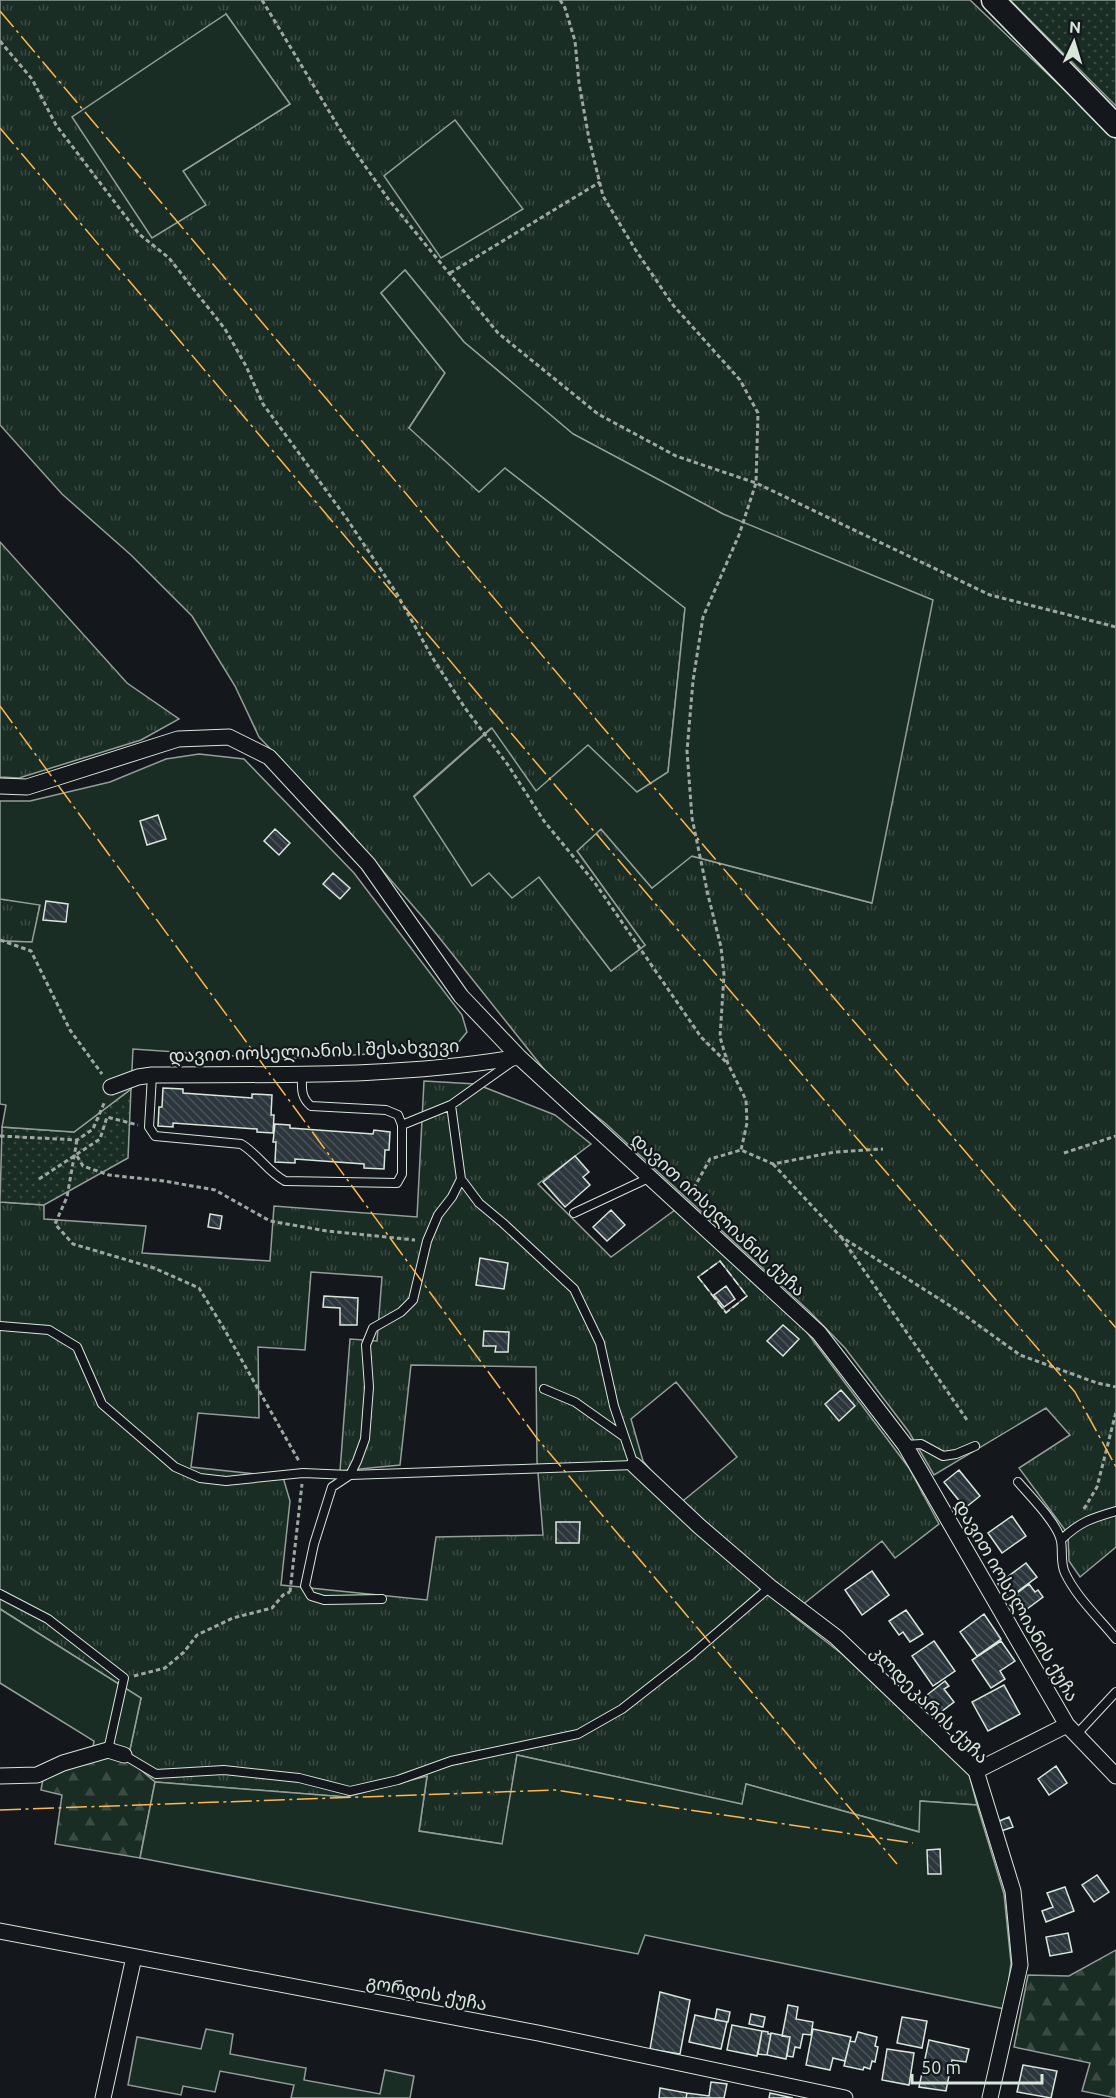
<svg xmlns="http://www.w3.org/2000/svg" width="1116" height="2098" viewBox="0 0 1116 2098" font-family="Ubuntu,'Noto Sans Georgian',sans-serif">
<style>
.grass{fill:url(#grass-tufts);stroke:#939e99;stroke-width:1.5;fill-rule:evenodd}
.forest{fill:url(#forest-firs);stroke:#939e99;stroke-width:1.5}
.park{fill:url(#park-dots);stroke:#939e99;stroke-width:1.5}
.garden{fill:#1a2d24;stroke:#939e99;stroke-width:1.5}
.building{fill:url(#building-back-hatch);stroke:#d8e6dc;stroke-width:1.5}
.lines{fill:none;stroke-linecap:round;stroke-linejoin:round}
.service-casing{stroke:#d8e6dc;stroke-width:10}
.minor-casing{stroke:#d8e6dc;stroke-width:17}
.secondary-casing{stroke:#d8e6dc;stroke-width:25}
.path{stroke:#9da8a2;stroke-width:3;stroke-dasharray:4.5 3;stroke-linecap:butt}
.service{stroke:#14181c;stroke-width:8}
.minor{stroke:#14181c;stroke-width:15}
.secondary{stroke:#14181c;stroke-width:22}
.fence{stroke:#d8e6dc;stroke-width:1.5;stroke-dasharray:8 3;stroke-linecap:butt}
.power{stroke:#ffb74d;stroke-width:1.5;stroke-dasharray:21 4.5 3 4.5;stroke-linecap:butt}
.labels{text-anchor:middle;dominant-baseline:central;stroke-width:4.5;stroke-linejoin:round;paint-order:stroke}
.street-label{font-size:18px;fill:#d8e6dc;stroke:#14181c}
</style>
<defs>
<pattern id="grass-tufts" width="24" height="20" patternUnits="userSpaceOnUse" patternTransform="scale(1.5)"><rect width="24" height="20" fill="#1a2d24"/><path d="M3 7l-1-3M5 7V3M7 7l1-3M15 17l-1-3M17 17v-4M19 17l1-3" fill="none" stroke="#3b4b43"/></pattern>
<pattern id="forest-firs" width="22" height="20" patternUnits="userSpaceOnUse" patternTransform="scale(1.5)"><rect width="22" height="20" fill="#1a2d24"/><path d="M5 1l3.5 6h-7zM16 11l3.5 6h-7z" fill="#3b4b43"/></pattern>
<pattern id="park-dots" width="8" height="8" patternUnits="userSpaceOnUse" patternTransform="scale(1.5)"><rect width="8" height="8" fill="#1a2d24"/><path d="M2 2h.1M6 6h.1" fill="none" stroke="#3b4b43" stroke-width="1.8" stroke-linecap="round"/></pattern>
<pattern id="building-back-hatch" width="6" height="6" patternUnits="userSpaceOnUse" patternTransform="scale(1.5)"><rect width="6" height="6" fill="#2c363c"/><path d="M-1 5l2 2M0 0l6 6M5-1l2 2" fill="none" stroke="#4a5358"/></pattern>
</defs>
<rect width="100%" height="100%" fill="#14181c"/>
<path class="grass" d="M0,0H970L1116,139V1547L1080,1577L1069,1561L1068,1534L1019,1468L1070,1435L1046,1408L934,1475L909,1432L845,1348L809,1311L605,1123L563,1090L543,1068L426,921L341,822L259,737L235,686L192,616L131,555L62,494L0,425ZM226,14L290,104L183,171ZM405,270L464,342L573,434L723,514L871,903L691,856L652,888L601,829L577,851L645,945L611,971L539,877L489,873L472,885L414,796L491,728L536,792L637,793L668,772L685,608L505,468L409,428L445,373L381,293Z
M0,542L127,683L179,719L141,740L19,778L0,777Z
M0,899L40,904L33,942L0,941Z
M424,1081L476,1084L555,1115L591,1144L538,1184L611,1257L675,1210L806,1331L909,1468L939,1524L895,1558L882,1541L791,1614L842,1654L969,1774L977,1805L921,1801L920,1832L746,1784L743,1805L517,1755L503,1844L419,1831L427,1777L346,1797L155,1782L128,1759L141,1698L0,1609V1202L44,1205V1219L146,1226L142,1253L270,1261L274,1206L417,1217ZM720,1261L747,1296L726,1312L698,1277ZM311,1272L382,1277L377,1341L350,1339L340,1471L400,1465L411,1365L536,1367L537,1461L543,1535L436,1537L427,1600L281,1585L290,1501L283,1477L191,1467L198,1413L259,1418L258,1347L305,1350ZM676,1382L737,1457L679,1504L643,1461L631,1419Z"/>
<path class="forest" d="M99,1756L128,1759L155,1782L140,1858L55,1844L62,1795L41,1790L43,1779Z
M1116,1950V2098L1082,2091L1090,2063L1014,2047L1028,1975L1069,1976Z"/>
<path class="park" d="M1010,0H1116V106Z
M131,1089L128,1158L44,1205L0,1202L2,1127L74,1132Z"/>
<path class="garden" d="M226,14L290,104L183,171L206,205L152,238L72,117Z
M455,120L523,209L441,258L384,176Z
M405,270L464,342L573,434L723,514L933,600L872,903L692,856L652,888L601,829L577,851L645,945L611,971L539,877L512,898L489,873L472,886L414,797L492,728L536,791L588,745L637,792L668,772L685,608L505,468L479,492L409,428L445,373L381,293Z
M199,754L244,759L354,873L462,1015L467,1032L457,1044L425,1051L279,1059L133,1049L131,1089L74,1132L2,1127L6,1105L0,1104V941L32,942L40,905L0,899V801H30L110,782L166,759Z
M0,1609L141,1698L128,1759L99,1756L91,1758L94,1741L0,1683Z
M517,1755L742,1804L746,1784L919,1832L920,1801L977,1805L1004,1894L1011,1963L1005,2009L645,1935L638,1954L140,1858L155,1782L346,1797L427,1776L419,1831L502,1844Z
M206,2029L233,2034L230,2054L306,2068L304,2080L380,2094L385,2070L414,2076L410,2098H291L294,2085L220,2071L215,2092L183,2086L181,2095L128,2085L137,2037L201,2049Z"/>
<path class="building" d="M158,815L166,839L147,845L140,821Z
M275,829L290,843L279,855L264,841Z
M333,873L350,888L340,899L323,884Z
M46,901L68,904L66,922L43,920Z
M163,1088L183,1089V1093L252,1098V1094L272,1095L271,1115H274L273,1133L257,1132V1129L173,1123V1127L158,1126L159,1107H162Z
M275,1124L290,1125V1128L373,1134L374,1130L390,1132L389,1150H385L384,1169L364,1168V1164L295,1159V1163L275,1162L276,1142H273Z
M575,1156L589,1172L583,1177L590,1185L565,1207L543,1182Z
M611,1210L625,1225L607,1241L593,1227Z
M210,1214L222,1216L220,1229L208,1227Z
M480,1258L508,1263L504,1289L476,1285Z
M726,1286L735,1299L724,1307L714,1295Z
M324,1296L358,1298L357,1325H340V1308L323,1307Z
M783,1325L799,1339L783,1356L767,1341Z
M484,1331L509,1332L508,1352H495L496,1346H483Z
M841,1390L855,1406L839,1421L825,1404Z
M959,1470L980,1496L965,1508L944,1482Z
M1012,1516L1026,1536L1002,1553L988,1533Z
M556,1522H580L579,1543H556Z
M1026,1563L1037,1577L1009,1598L998,1584Z
M872,1571L889,1595L862,1615L845,1590Z
M1029,1584L1035,1592L1038,1590L1043,1597L1027,1609L1016,1594Z
M906,1610L923,1634L910,1642L903,1632L899,1635L889,1621Z
M984,1614L1001,1639L977,1656L960,1632Z
M934,1641L955,1671L933,1686L912,1656Z
M1001,1641L1015,1661L1000,1671L1005,1679L991,1688L972,1660Z
M945,1681L949,1686L944,1689L954,1702L937,1715L923,1698Z
M1004,1685L1020,1714L988,1731L972,1702Z
M1056,1766L1067,1783L1049,1795L1038,1779Z
M1009,1817L1013,1827L1001,1831L997,1822Z
M940,1849L941,1874H928L927,1850Z
M1097,1875L1109,1892L1094,1902L1082,1885Z
M1065,1887L1074,1911L1046,1922L1042,1911L1053,1907L1047,1893Z
M1068,1933L1072,1952L1050,1956L1046,1937Z
M660,1992L690,2000L680,2054L650,2049Z
M788,2005L798,2007L796,2019L813,2022L811,2035L803,2034L800,2048L795,2047L793,2057L787,2056L790,2037L782,2036Z
M717,2009L730,2012L728,2022L715,2020Z
M751,2014L765,2017L763,2027L749,2024Z
M695,2015L727,2022L721,2049L689,2042Z
M902,2017L927,2021L922,2048L897,2043Z
M732,2025L762,2031L757,2056L727,2050Z
M813,2029L851,2037L845,2061L833,2058L830,2070L806,2065Z
M762,2031L768,2032V2034H771L767,2055L758,2054Z
M858,2032L877,2037L875,2046L878,2047L875,2062L872,2061L870,2069L864,2067L863,2070L844,2066L850,2041L855,2042Z
M771,2033L790,2037L786,2059L767,2055Z
M929,2040L969,2049L966,2062L952,2060L946,2091L919,2087Z
M887,2049L914,2053L909,2085L882,2080Z
M1023,2065L1057,2071L1051,2098L1017,2092Z
M711,2082L727,2084L724,2098H686L687,2093L709,2096Z
M660,2088L687,2093L686,2098H659Z
M770,2093L793,2098H769Z"/>
<g class="lines">
<g class="service-casing">
<path id="service" d="M152,1075L149,1127L155,1136L241,1144C258,1154 268,1172 285,1181L397,1183L402,1174V1125L398,1115L386,1110L311,1106C300,1097 302,1087 302,1074
M402,1125L451,1105
M574,1213L651,1177
M0,1326L49,1330L77,1347L102,1404L175,1467L200,1478L226,1481L303,1473L350,1475L634,1465L614,1406L600,1343L574,1289L503,1223L479,1203L461,1179
M544,1389L575,1402L623,1436
M905,1445L921,1444L943,1456L956,1454L975,1446
M1018,1482C1030,1496 1058,1524 1061,1541C1063,1552 1060,1562 1065,1573C1077,1598 1099,1618 1116,1639
M1061,1540C1079,1522 1092,1518 1116,1511
M0,1594L48,1619L124,1678L108,1750
M382,1599L324,1600L311,1596L305,1586L314,1544L332,1487L350,1475L357,1461L365,1439L369,1387L366,1345L373,1328L401,1312L413,1300L427,1241L438,1215L452,1197L461,1179L451,1105L513,1061
M1076,1735L1116,1692
M124,1755L156,1774L224,1770L299,1778L350,1791L398,1780L451,1761L578,1734L622,1709L691,1655L770,1587"/>
</g>
<g class="minor-casing">
<path id="minor" d="M0,786L27,787L178,739L229,737L269,757L368,864L461,996L519,1057L819,1333L905,1445L1067,1725L1116,1776
M111,1087L138,1077L152,1075C274,1074 398,1078 519,1057
M634,1465L699,1526L770,1587L836,1637L976,1771L1013,1891L1020,1965L990,2098
M976,1771L1067,1725
M0,1776L37,1775L63,1763L108,1750L124,1755
M0,1931L538,2033L845,2098
M103,2098L134,1957"/>
</g>
<g class="secondary-casing">
<path id="secondary" d="M993,0L1116,126"/>
</g>
<path class="path" d="M262,0L344,136L389,200L498,333L598,414L676,456L756,483L990,595L1116,627
M560,0L565,8L575,41L579,83L589,139L603,196L635,249L673,305L740,380L758,413L756,483L739,535L703,617L693,681L687,751L692,818L708,895L721,947L724,975L720,1037L728,1064L746,1100L747,1123L741,1150
M0,41L32,79L56,125L139,234L169,258L225,329L246,366L263,404L347,519L397,594L432,657L465,708L508,765L544,821L595,883L701,1037L728,1064
M450,273L600,182
M0,940L31,951L70,1030L102,1074
M0,1136L77,1140L93,1129L105,1101
M77,1140L67,1197L55,1224L73,1244L154,1268L199,1288L223,1327L300,1463
M1064,1153L1116,1136
M77,1156L83,1166L109,1175L164,1181L215,1190L270,1221L327,1231L415,1240
M773,1164L840,1236L963,1314L1020,1355L1097,1383L1116,1387
M39,1179L100,1139L107,1117L138,1125
M690,1195L710,1159L741,1150L773,1164L835,1152L883,1149
M841,1237L967,1420
M1084,1509L1097,1487L1116,1412
M290,1592L302,1484
M134,1676L165,1668L184,1652L197,1635L233,1618L272,1608L283,1595L290,1592"/>
<use href="#service" class="service"/>
<use href="#minor" class="minor"/>
<use href="#secondary" class="secondary"/>
<path class="fence" d="M720,1261L747,1296L726,1313L698,1277Z"/>
<path class="power" d="M0,11L599,723L1116,1328
M0,128L653,901L1075,1392L1116,1467
M0,706L536,1437L897,1864
M0,1810L555,1790L913,1843"/>
</g>
<g class="labels">
<g class="street-label">
<text transform="translate(314 1050) rotate(-2)">დავით იოსელიანის I შესახვევი</text>
<text transform="translate(719 1214) rotate(43)">დავით იოსელიანის ქუჩა</text>
<text transform="translate(1017 1600) rotate(60)">დავით იოსელიანის ქუჩა</text>
<text transform="translate(930 1704) rotate(45)">კლდეკარის ქუჩა</text>
<text transform="translate(427 1992) rotate(11)">გორდის ქუჩა</text>
</g>
</g>
<g transform="translate(1074 42) rotate(4)" stroke="#14181c" stroke-width="4.5" paint-order="stroke">
<path d="M0-4.5L10 22L0 15L-10 22Z" fill="#d8e6dc"/>
<text y="-9" font-size="16" font-weight="bold" text-anchor="middle" fill="#d8e6dc">N</text>
</g>
<path d="M912 2074v9h130v-9" fill="none" stroke="#d8e6dc" stroke-width="3"/>
<text x="921" y="2074" font-size="18" fill="#d8e6dc" stroke="#14181c" stroke-width="4.5" paint-order="stroke">50 m</text>
</svg>
